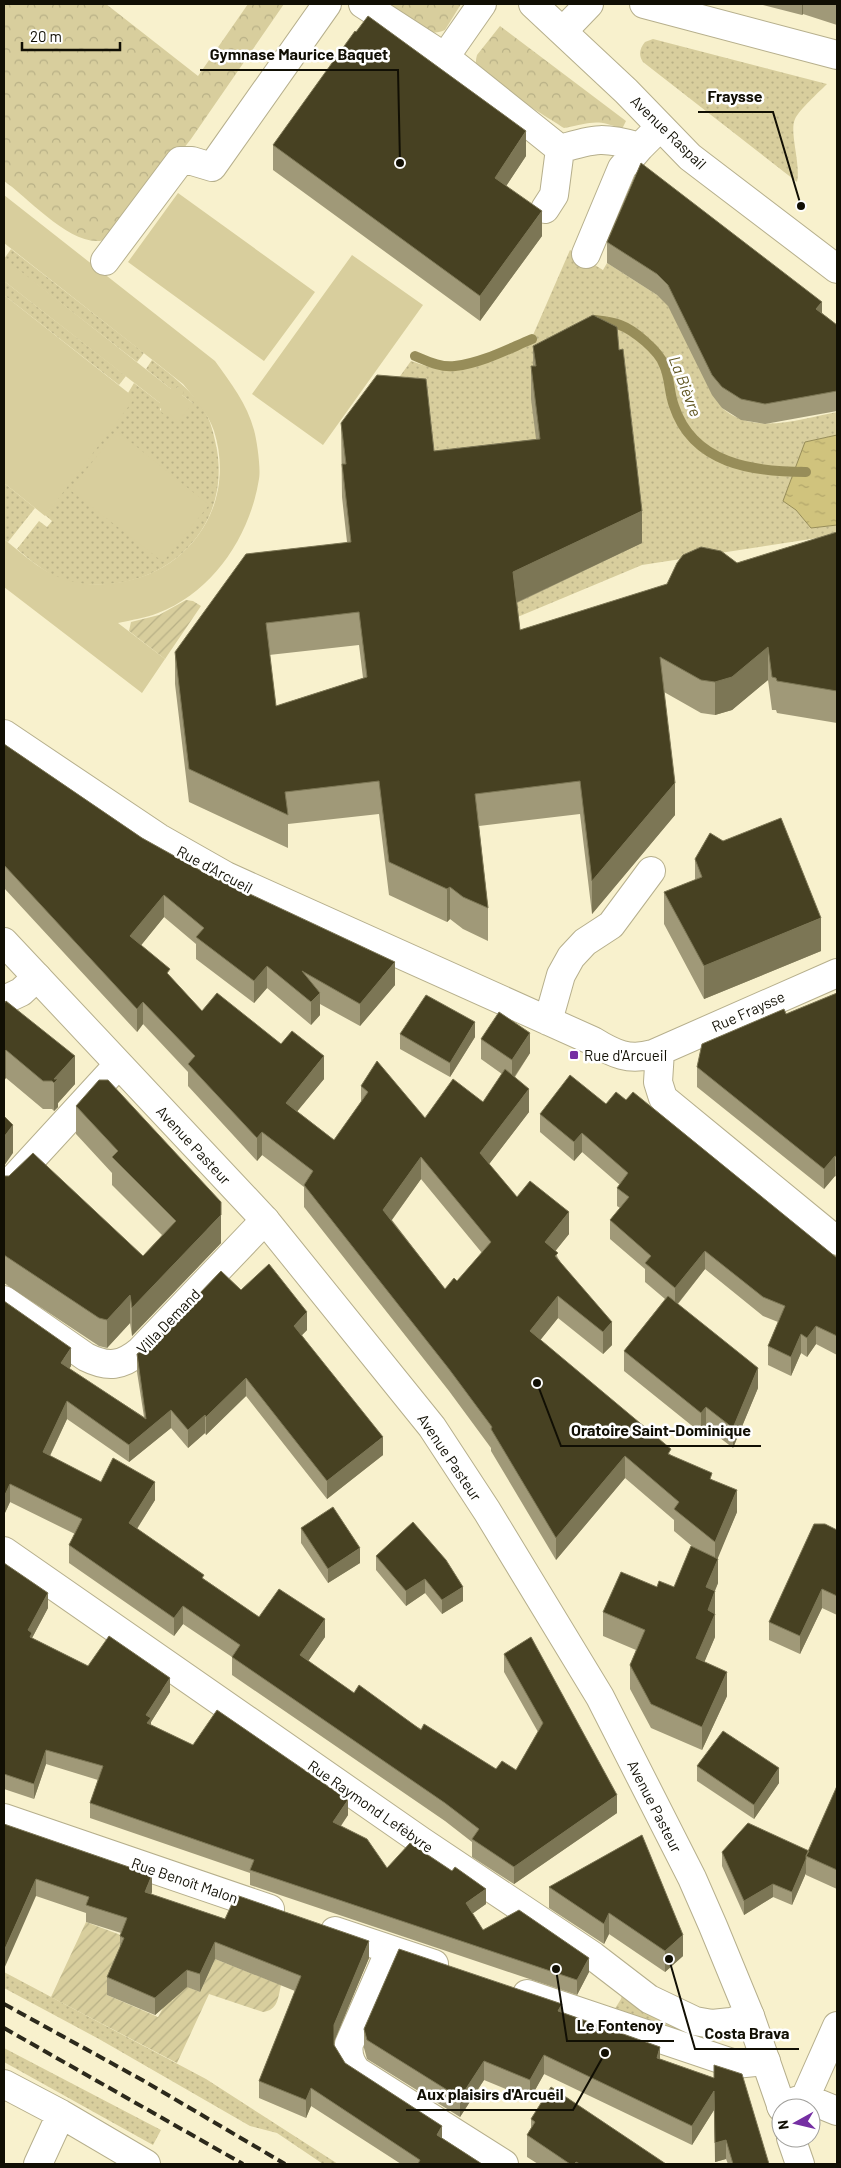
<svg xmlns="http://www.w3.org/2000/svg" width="841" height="2168" viewBox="0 0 841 2168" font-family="Barlow,sans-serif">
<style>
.grass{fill:url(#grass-dots)}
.forest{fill:url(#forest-crowns)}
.garden{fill:url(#garden-furrows)}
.pitch{fill:#d8ce9d}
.water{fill:url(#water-ripples);stroke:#978d59}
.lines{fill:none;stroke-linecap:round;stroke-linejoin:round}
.stream{stroke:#978d59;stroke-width:10}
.minor-casing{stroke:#b6af8c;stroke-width:30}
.major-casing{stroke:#b6af8c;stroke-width:30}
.minor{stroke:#fff;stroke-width:28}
.major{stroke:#fff;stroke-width:28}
.rail{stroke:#2c291b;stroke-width:4;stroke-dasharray:10 5;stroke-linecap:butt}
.wall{fill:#a09978;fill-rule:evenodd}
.shaded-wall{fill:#7c7655}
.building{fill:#474122;stroke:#7c7655;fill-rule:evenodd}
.poi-dot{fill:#752fa3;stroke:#fff;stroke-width:2}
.labels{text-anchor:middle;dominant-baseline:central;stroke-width:5;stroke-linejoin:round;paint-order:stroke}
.street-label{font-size:15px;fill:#110f04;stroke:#fff}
.poi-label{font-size:15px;fill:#110f04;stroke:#fff;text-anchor:start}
.water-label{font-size:16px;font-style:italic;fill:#625824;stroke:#fff}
.leader{fill:none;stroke:#110f04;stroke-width:2}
.callout-dot{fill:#110f04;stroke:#fff;stroke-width:2}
.callout-label{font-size:16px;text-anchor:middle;font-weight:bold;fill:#110f04;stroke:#fff;stroke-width:5;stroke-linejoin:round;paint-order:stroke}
</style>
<defs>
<pattern id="grass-dots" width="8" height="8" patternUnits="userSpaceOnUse" patternTransform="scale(1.25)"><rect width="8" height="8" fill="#d8ce9d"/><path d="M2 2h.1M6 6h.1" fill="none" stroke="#b8b086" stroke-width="1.8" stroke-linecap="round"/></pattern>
<pattern id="forest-crowns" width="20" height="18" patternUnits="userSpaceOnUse" patternTransform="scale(1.25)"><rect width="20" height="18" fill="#d8ce9d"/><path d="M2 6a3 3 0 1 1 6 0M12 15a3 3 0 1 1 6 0" fill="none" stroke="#b8b086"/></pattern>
<pattern id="garden-furrows" width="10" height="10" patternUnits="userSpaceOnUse" patternTransform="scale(1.25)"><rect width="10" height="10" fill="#d8ce9d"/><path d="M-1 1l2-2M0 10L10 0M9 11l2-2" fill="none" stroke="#b8b086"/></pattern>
<pattern id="water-ripples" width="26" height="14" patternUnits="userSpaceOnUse" patternTransform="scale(1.25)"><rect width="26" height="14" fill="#d0c37d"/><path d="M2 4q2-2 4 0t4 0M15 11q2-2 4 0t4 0" fill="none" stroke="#b2a66a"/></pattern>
</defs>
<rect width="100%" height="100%" fill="#f8f1cd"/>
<path class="grass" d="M653,39L827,84C818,93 800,109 795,119C789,132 801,164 797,182L643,62C638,55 640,48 645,42Z
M11,249L144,353L137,362L4,259Z
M570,250L603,270L607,263L657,295L668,305L722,408C755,436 799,419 837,412V435L805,442L796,510L811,528L837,525V535L642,565L448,646L551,565L531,399L540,471L434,484L377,408L411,361C425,366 438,370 453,370C474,370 511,351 530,342Z
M4,281L126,376L119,385L4,295Z
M152,360C170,374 189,388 202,407C211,420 214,435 217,450C231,535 157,596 75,583C52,579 34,563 17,549L39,521L47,527L52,521L45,515L134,398L128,393L134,383L160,403V411L167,412L193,403L182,395L178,387L176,390L171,389L146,369Z
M4,483L35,508L8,542L4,539Z
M4,1972L206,2079L338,2164H323L277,2133L250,2126L99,2039L4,1988Z
M623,1991L709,2035L711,2049L611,2015L621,1999Z
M4,2048L161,2130L153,2145L4,2062Z"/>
<path class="forest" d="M4,4H106L198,76L248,4H284L191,139L121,228C117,231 113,235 109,238C78,255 28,197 4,181Z
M389,4H461L445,30C425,40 404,16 389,4Z
M500,26L626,121L622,129C596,118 591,123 564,128C549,118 484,79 477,67C475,63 476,59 477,55Z"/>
<path class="garden" d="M186,600L193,601L201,606L165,659L129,631L131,622L159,615Z
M86,1922L126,1937L107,1995L158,2017L167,2001H172L183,1985L200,1992L215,1959L281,1985C278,1998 278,2010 263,2012L209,1994L177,2063L51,1997Z"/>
<path class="pitch" d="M178,193L315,292L264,361L128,262Z
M4,195L215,361C231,383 247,404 254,430C257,441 261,469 259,479C250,536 213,592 158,613C146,618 131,620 118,623L165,659L142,693L4,587V539C25,556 46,576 74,582C87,585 102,585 115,583C190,574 237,504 214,431C208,413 195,399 183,384L4,243Z
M352,255L423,305L323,445L252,394Z
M4,258L171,389L173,387L176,389L178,387L184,392L182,395L193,403L178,422L168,412L165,415L160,411L161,409L158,406L160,403L4,281Z
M4,295L135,398L45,516L4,483Z
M117,431L209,505L163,562L70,490Z"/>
<path class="water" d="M837,435V525L811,528L796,510L783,501L805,442Z"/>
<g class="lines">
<path class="stream" d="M594,320C602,321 612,322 620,325C634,330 659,351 664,365C670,378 669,393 674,406C693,464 753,472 806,472
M415,356C427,361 441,368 455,366C482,363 508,349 532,339"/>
<g class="minor-casing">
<path id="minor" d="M363,4L445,57L482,4
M644,4L837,55
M564,30L589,4
M445,57L560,149L554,195L545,209
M560,149C596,138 604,137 640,147L651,136
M586,254L622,168L640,147
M105,261L180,161H192L212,167L327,4
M4,734L159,838L226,876L593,1041C614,1054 629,1061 653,1054L837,973
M4,1000L21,992L37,977
M548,1021L561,975L571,957L585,942L611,925L651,871
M660,1051L658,1082L663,1098L837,1241
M4,1189L118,1065
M4,1300L86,1357C108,1368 122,1366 140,1351L265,1220
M4,1551L421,1841L593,1956L649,1999L695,2021L712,2024L731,2022L750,2016
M4,1818L270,1909
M335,1931L434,1964
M390,1950L349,2044C347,2055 350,2063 357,2071L504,2164
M527,1994L735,2064L766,2061
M4,2084L61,2114L146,2164
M805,2098L837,2111
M781,2106L805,2098L837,2026
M38,2164L61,2114"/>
</g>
<g class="major-casing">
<path id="major" d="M533,4L626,91L690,157L837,269
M4,942L265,1220L432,1427L487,1511L600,1697L692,1878L713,1926L750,2016L782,2108
M791,2138L800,2164"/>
</g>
<use href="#minor" class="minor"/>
<use href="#major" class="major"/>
<path class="rail" d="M4,2004L144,2081L285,2164
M4,2028L243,2164"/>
</g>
<path class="wall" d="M759,4H837V25L803,14L802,15Z
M273,145L526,156L506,186L542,236L480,321L273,170Z
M607,242L822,313L837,325V411L765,424L741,420L722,408L712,395L668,306L657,295L607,263Z
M533,346L642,543L517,603L520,630L837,532V723L777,713L776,710H772L768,680L732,710L715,715L701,713L664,692L675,815L592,914L580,814L479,826L488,908V941L463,929L450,919L447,922L389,895L379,814L288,824V848L189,802L175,684V652L347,542L342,497L341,423L434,451L536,439L531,399V366H533ZM359,645L363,678L276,706L269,655Z
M4,744L142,838L395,985L360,1026L320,1004V1015L311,1025L267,988L254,1003L196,959V944L164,917L141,945L202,1011L324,1079L297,1111L334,1140L361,1102V1086L425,1118L483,1102L502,1074L481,1059V1039L530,1053L515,1077L529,1112L489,1164L517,1197L569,1234L555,1251L558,1258L612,1345L603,1354L558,1318L540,1340L671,1455L712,1480L737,1512L717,1558L718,1583L715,1591V1637L704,1662L727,1696L702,1750L651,1728L630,1689V1665L636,1650L603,1636V1612L657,1587H674L693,1547L674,1531V1520L625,1478L556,1560L491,1451V1448L449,1391L304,1207V1187L262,1155L257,1161L188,1086V1072L143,1024L137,1032L4,888ZM421,1179L482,1253L457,1281L445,1289L392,1220Z
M695,859L821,951L704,999L664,924V892L695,880Z
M837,993V1177L835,1176L824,1189L697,1087V1067L786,1014Z
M4,1004L75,1084L58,1103V1107L54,1111L52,1109H43L6,1078Z
M400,1034L475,1037L450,1077L400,1049Z
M606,1104L837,1258V1355L816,1344L807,1357L801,1353L791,1376L768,1365V1346L778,1322L763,1316L705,1269L678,1304L758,1388L733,1448L706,1427L701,1433L624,1371V1351L665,1299L645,1282V1269L610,1239V1220L620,1208L617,1206V1188L620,1185L582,1152L574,1161L540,1132V1114Z
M76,1106L221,1243L132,1336L130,1323L107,1348L99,1346L4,1283V1176L143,1256L162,1235L112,1185V1173L76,1134Z
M241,1290L307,1330L302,1335L383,1455L327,1499L246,1396L206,1435L205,1433L188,1448L171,1428L129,1462L67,1419L50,1456L101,1482L155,1500L137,1529L204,1579L259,1617L325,1637L308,1661L354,1693L496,1769L516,1770L538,1732L504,1672V1654L617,1813L514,1884L472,1857V1842L445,1821L232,1675V1657L183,1624L174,1636L69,1563V1545L75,1534L10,1502L4,1515V1301L71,1366L69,1369L144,1417L137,1372V1354Z
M413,1522L463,1601L442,1614L425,1593L406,1606L376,1570V1556Z
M301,1528L360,1563L328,1583L301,1543Z
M837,1530V1615L822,1608L800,1654L769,1640V1622Z
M4,1563L48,1608L32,1638L88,1666L170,1692L151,1722V1725L193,1745L348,1815L341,1826L387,1868L486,1904L472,1914L483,1930L589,1972L577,1995L250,1885V1873L90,1818V1803L98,1780L46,1764L34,1799L4,1789Z
M697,1766L779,1783L754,1819L697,1781Z
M837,1786V1889L806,1875V1873L792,1905L773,1897L744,1915L722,1866V1852L809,1851Z
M4,1824L152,1892L151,1894L225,1919L369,1958L334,2040V2045L345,2063L442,2138L482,2164H401L311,2106L306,2118L259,2098V2081L295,1991L215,1959L200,1992L187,1987L155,2015L107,1995V1977L120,1948V1936L121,1933L86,1922V1913L36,1896Z
M642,1835L683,1956L665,1972L609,1934L604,1944L549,1908V1887Z
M562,2013L660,2059L714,2078L769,2164H728L726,2159L715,2162L714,2110L692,2145L544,2074L530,2099L484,2080L460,2117L367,2059L364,2048V2029Z
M531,2119L666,2164H538L527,2157V2135L531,2128Z"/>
<path class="shaded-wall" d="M802,4H803V14L802,15Z
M526,131V156L495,203V178Z
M542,211V236L480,321V296Z
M822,302V322L816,309Z
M642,511V543L513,604V572Z
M768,647V680L732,710L715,715V682Z
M675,783V815L592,914V881Z
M450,887V919L447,922V889Z
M164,895V917L130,959V936Z
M821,918V951L704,999V966Z
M395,962V985L360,1026V1004Z
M267,966V988L254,1003V981Z
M320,993V1015L311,1025V1002Z
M143,1002V1024L137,1032V1009Z
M475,1022V1037L450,1077V1063Z
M530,1033V1053L512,1080V1060Z
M6,1050V1078L4,1081V1053Z
M75,1056V1084L58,1103V1107L54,1111V1079Z
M324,1056V1079L286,1125V1103Z
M529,1089V1112L480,1176V1153Z
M13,1125V1153L4,1166V1137Z
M262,1132V1155L257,1161V1138Z
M582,1133V1152L574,1161V1142Z
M835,1156V1176L824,1189V1169Z
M421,1157V1179L383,1232V1210Z
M569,1212V1234L545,1264V1242Z
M221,1215V1243L132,1336V1308Z
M705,1251V1269L675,1307V1288Z
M130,1295V1323L107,1348V1320Z
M558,1296V1318L530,1353V1331Z
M307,1312V1330L294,1343V1326Z
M612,1322V1345L603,1354V1332Z
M816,1326V1344L807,1357V1338Z
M801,1334V1353L791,1376V1357Z
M71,1348V1366L61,1381V1363Z
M758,1368V1388L733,1448V1428Z
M246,1378V1396L206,1435V1417Z
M67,1401V1419L43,1470V1452Z
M706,1407V1427L701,1433V1413Z
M171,1410V1428L129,1462V1445Z
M205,1415V1433L188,1448V1430Z
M383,1437V1455L327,1499V1481Z
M625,1456V1478L556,1560V1538Z
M155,1482V1500L129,1541V1523Z
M10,1484V1502L4,1515V1497Z
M737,1490V1512L715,1565V1542Z
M360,1548V1563L328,1583V1569Z
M718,1559V1583L706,1611V1587Z
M425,1579V1593L406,1606V1591Z
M463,1587V1601L442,1614V1600Z
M822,1589V1608L800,1654V1636Z
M715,1591V1637L696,1682V1658L708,1610Z
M48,1593V1608L32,1638V1647L28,1630Z
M183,1606V1624L174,1636V1618Z
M325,1619V1637L300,1673V1655Z
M727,1672V1696L702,1750V1727Z
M170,1678V1692L151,1722V1733L147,1738L146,1715Z
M46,1750V1764L34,1799V1784Z
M779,1768V1783L754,1819V1805Z
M617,1795V1813L514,1884V1867Z
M348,1800V1815L333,1837V1822Z
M806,1859V1873L792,1905V1892Z
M152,1875V1892L145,1909V1892Z
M36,1879V1896L4,1969V1951Z
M773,1884V1897L744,1915V1901Z
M486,1889V1904L466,1918V1903Z
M609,1913V1934L604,1944V1924Z
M683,1935V1956L665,1972V1951Z
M369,1941V1958L334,2042V2025Z
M215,1942V1959L200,1992V1974Z
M589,1958V1972L577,1995V1980Z
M187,1970V1987L155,2015V1998Z
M562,2004V2023L558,2011Z
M660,2047V2066L657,2058Z
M544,2055V2074L530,2099V2080Z
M484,2061V2080L460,2117V2098Z
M311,2088V2106L306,2118V2100Z
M714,2091V2110L692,2145V2126Z
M442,2126V2143L437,2135Z
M726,2140V2159L715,2162V2143Z"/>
<path class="building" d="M368,16L526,131L495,178L542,211L480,296L273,145L355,31L356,32Z
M641,163L822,302L816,309L837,325V391L765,404L741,399L722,387L712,375L668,285L657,274L607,242Z
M593,315L617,327L619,350L623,349L642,511L513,572L520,630L667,584L677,563L683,555L701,547L721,551L737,563L837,532V691L777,681L776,678L772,677L768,647L732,677L715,682L701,680L660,657L675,783L592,881L580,781L475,794L488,908L463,897L450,887L447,889L389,862L379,781L285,792L288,815L189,769L175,652L246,554L351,542L342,464H346L341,423L377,375L426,379L434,451L540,439L531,366H536L533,346ZM359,612L367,677L276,706L266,623Z
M4,744L142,838L205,873L395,962L360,1004L302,971L320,993L311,1002L267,966L254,981L196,937L204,928L164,895L130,936L170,969L167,973L202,1011L217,993L281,1044L292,1031L324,1056L286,1103L334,1140L368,1092L361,1086L377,1061L425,1118L453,1079L483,1102L505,1069L529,1089L480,1153L517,1197L530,1181L569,1212L545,1242L558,1253L555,1256L612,1322L603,1332L558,1296L530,1331L671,1449L668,1454L712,1473L710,1479L737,1490L715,1542L674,1509L679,1502L625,1456L556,1538L491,1429L492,1427L449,1369L304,1185L313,1171L262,1132L257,1138L188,1064L195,1056L143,1002L137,1009L4,865ZM421,1157L491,1242L457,1281L454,1278L445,1289L383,1210Z
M781,818L821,918L704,966L664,892L702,877L695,859L710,833L723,841Z
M837,993V1157L835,1156L824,1169L697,1067L702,1044L784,1009L786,1014Z
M426,995L475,1022L450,1063L400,1034Z
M6,1001L75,1056L54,1079H58L54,1083L52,1081H43L6,1050L4,1053V1004Z
M499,1012L530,1033L512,1060L481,1039Z
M570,1075L606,1104L616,1092L626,1100L633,1092L837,1258V1336L816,1326L807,1338L801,1334L791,1357L768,1346L785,1306L763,1297L705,1251L675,1288L645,1263L651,1256L610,1220L629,1197L617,1188L628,1173L582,1133L574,1142L540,1114Z
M99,1080H108L221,1202V1215L132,1308L130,1295L107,1320L99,1318L4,1255V1176H9L33,1153L143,1256L176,1221L112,1157L118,1151L76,1106Z
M4,1116L13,1125L4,1137Z
M269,1264L307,1312L294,1326L383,1437L327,1481L246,1378L206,1417L205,1415L188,1430L171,1410L129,1445L67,1401L43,1452L101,1482L113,1458L155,1482L129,1523L204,1575L202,1578L259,1617L279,1589L325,1619L300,1655L354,1693L359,1685L421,1730L424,1724L496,1769L502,1761L516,1770L543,1723L504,1654L531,1637L617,1795L514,1867L472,1839L479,1829L445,1803L232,1657L240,1645L183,1606L174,1618L69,1545L82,1519L10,1484L4,1497V1301L71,1348L61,1363L146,1419L137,1354L151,1344L221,1271L241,1290Z
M668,1296L758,1368L733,1428L706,1407L701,1413L624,1351Z
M333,1507L360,1548L328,1569L301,1528Z
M413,1522L446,1560L463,1587L442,1600L425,1579L406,1591L376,1556Z
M814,1524H825L837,1530V1596L822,1589L800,1636L769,1622Z
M691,1546L718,1559L706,1587L715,1591L708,1610L715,1614L696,1658L727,1672L702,1727L651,1704L630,1665L645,1630L603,1612L621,1572L657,1587L659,1581L674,1587Z
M4,1563L48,1593L28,1630L32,1633L30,1637L88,1666L109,1636L170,1678L146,1715L151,1718L147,1723L193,1745L217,1710L348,1800L333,1822L367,1839L387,1868L410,1843L452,1871L455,1867L486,1889L466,1903L483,1930L519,1910L589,1958L577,1980L250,1870L254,1860L90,1803L103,1766L46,1750L34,1784L4,1774Z
M723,1731L779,1768L754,1805L697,1766Z
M837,1786V1870L806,1856Z
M748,1823L809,1851L806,1856V1859L792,1892L773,1884L744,1901L722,1852Z
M4,1824L152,1875L145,1892L225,1919L236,1895L369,1941L334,2025V2045L345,2063L442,2126L437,2135L482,2164H418L420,2160L311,2088L306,2100L259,2081L301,1976L215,1942L200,1974L187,1970L155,1998L107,1977L124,1938L120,1936L127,1918L86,1905L89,1897L36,1879L4,1951Z
M642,1835L683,1935L665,1951L609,1913L604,1924L549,1887Z
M399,1949L562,2004L558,2011L660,2047L657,2058L714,2078V2065L742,2074L769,2164H733L726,2140L715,2143L714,2091L692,2126L544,2055L530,2080L484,2061L460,2098L367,2040L364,2029Z
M551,2087L666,2164H580L576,2162L574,2164H570L527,2135L535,2122L531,2119Z"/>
<rect class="poi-dot" x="569" y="1050" width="10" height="10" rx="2.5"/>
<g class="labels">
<g class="street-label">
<text transform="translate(669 132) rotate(44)">Avenue Raspail</text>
<text transform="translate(215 869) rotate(28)">Rue d'Arcueil</text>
<text transform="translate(748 1011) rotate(-24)">Rue Fraysse</text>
<text transform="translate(194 1145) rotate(47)">Avenue Pasteur</text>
<text transform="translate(168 1321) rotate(-46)">Villa Demand</text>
<text transform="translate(450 1457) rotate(56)">Avenue Pasteur</text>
<text transform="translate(371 1806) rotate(35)">Rue Raymond Lefèbvre</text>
<text transform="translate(655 1806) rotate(63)">Avenue Pasteur</text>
<text transform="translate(185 1880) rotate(19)">Rue Benoît Malon</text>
</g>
<g class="poi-label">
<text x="584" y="1055">Rue d'Arcueil</text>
</g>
<g class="water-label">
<text transform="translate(686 386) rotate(69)">La Bièvre</text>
</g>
</g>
<path class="leader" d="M400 163L398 70H200M801 206L773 112H698M537 1383L561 1446H761M556 1969L567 2041H674M669 1959L695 2049H799M605 2053L573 2110H406"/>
<g class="callout-dot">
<circle cx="400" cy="163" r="5"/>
<circle cx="801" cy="206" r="5"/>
<circle cx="537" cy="1383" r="5"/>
<circle cx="556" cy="1969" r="5"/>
<circle cx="669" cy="1959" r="5"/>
<circle cx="605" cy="2053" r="5"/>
</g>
<g class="callout-label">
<text x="299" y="60">Gymnase Maurice Baquet</text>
<text x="735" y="102">Fraysse</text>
<text x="661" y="1436">Oratoire Saint-Dominique</text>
<text x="620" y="2031">Le Fontenoy</text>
<text x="747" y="2039">Costa Brava</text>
<text x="490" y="2100">Aux plaisirs d'Arcueil</text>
</g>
<rect width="841" height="2168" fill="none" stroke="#110f04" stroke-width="10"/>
<g transform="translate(796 2123) rotate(262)"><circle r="24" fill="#ffffff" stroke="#a09f9b"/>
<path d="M0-4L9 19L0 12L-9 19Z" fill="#752fa3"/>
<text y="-8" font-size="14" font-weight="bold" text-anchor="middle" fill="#110f04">N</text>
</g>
<path d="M22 42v8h98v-8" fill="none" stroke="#110f04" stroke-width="2.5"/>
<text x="30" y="42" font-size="15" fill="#110f04" stroke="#ffffff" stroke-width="4" paint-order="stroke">20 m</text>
</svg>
